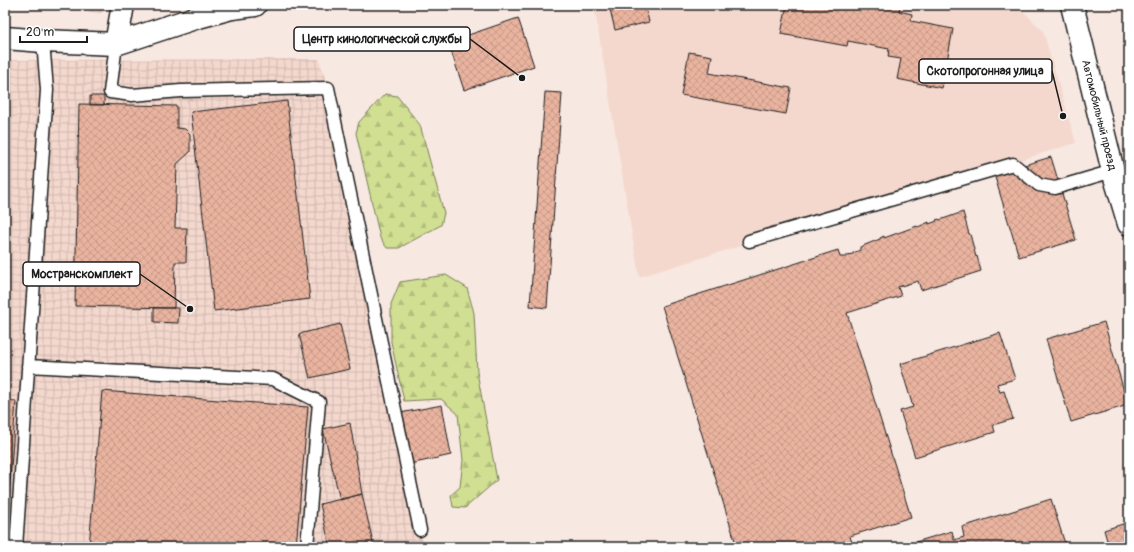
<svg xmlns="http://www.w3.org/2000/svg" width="1134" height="552" viewBox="0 0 1134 552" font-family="Pangolin,sans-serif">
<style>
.built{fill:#f4d8ce}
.industrial{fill:url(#industrial-grid)}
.forest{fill:url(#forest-firs);stroke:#767e57}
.building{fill:url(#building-cross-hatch);stroke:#1c1c1c}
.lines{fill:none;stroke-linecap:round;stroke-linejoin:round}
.service-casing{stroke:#1c1c1c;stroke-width:15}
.minor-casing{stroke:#1c1c1c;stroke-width:25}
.service{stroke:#fff;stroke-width:12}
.minor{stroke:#fff;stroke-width:22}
.labels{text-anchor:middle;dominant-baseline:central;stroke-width:3;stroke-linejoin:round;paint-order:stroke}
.street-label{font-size:11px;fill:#1c1c1c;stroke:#fff}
.leader{fill:none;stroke:#1c1c1c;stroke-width:1.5}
.callout-dot{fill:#1c1c1c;stroke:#fff;stroke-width:1.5}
.callout{fill:#fff;stroke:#1c1c1c;stroke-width:1.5}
.callout-label{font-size:12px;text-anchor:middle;font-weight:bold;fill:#1c1c1c}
</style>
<defs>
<pattern id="industrial-grid" width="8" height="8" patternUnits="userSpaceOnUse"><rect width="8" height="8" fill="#f4d8ce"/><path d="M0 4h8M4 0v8" fill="none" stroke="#d1b9b0"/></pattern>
<pattern id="forest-firs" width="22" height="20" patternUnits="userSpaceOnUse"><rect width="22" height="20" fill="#d1df92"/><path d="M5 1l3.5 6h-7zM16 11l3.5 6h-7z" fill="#b3bf7d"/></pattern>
<pattern id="building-cross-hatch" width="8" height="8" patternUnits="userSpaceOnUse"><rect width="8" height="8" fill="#e9b39f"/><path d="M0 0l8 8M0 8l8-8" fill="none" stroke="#c79988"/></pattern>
</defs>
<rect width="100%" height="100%" fill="#f8e8e2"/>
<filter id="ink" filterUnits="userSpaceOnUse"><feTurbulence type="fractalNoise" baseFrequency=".025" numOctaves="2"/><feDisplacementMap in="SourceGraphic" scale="8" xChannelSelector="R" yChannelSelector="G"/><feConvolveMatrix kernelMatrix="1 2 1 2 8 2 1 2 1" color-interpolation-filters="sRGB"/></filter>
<g filter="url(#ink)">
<path class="built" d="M594,5H1017L1043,31L1076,143L639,277Z"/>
<path class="industrial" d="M35,5H118L100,13Z
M319,59L328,88L424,547H5V60Z"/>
<path class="forest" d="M385,94L397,96L420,125L444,213L441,225L399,248H387L380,238L356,133L359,122Z
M446,275L467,288L474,313L477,372L497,480L465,508L453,507L451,495L460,487L463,460L458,414L441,399L404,401L391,342V304L400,282Z"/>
<path class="building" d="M609,5H645L649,22L615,30Z
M787,5H896L900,6L899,11L912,14L911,21L953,29L942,88L897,79L901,59L888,57L889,49L848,41L847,46L781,34Z
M518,18L534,66L464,90L448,42Z
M689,52L712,56L709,73L791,88L786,114L681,95Z
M545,92L562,93L547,308L530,306Z
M90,96H104V105H90Z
M287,101L310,299L214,311L191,112Z
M79,104L177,106V128L185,129L190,134V152L177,164L175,228H187L186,262H175L174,308L75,306Z
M1051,157L1076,240L1019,257L994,174Z
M963,212L969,234H970L976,257L977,256L981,271L921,290L918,281L898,287L901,296L847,313L911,517L850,536L853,547H737L662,306L838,250L840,257H847V255L853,254V253L860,250V247L880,239V238L884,236V238L917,226L918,227L929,222V224L937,221L936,220L939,219L940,220Z
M154,308H179L178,323L154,322Z
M1104,322L1128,405L1071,422L1046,339Z
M340,324L350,369L310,378L299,334Z
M1000,333L1015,379L997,384L1000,392L1004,391L1013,419L993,425L995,432L915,457L900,411L913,407L900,364Z
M102,391L308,407L296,547H89Z
M5,400L16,401L5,547Z
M442,405L451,455L410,464L400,413Z
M350,423L362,494L340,500L323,429Z
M362,494L374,547H330L320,504Z
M1051,499L1066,547H899L952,531L954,540L964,537L962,527Z
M1129,522V547H1109L1104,530Z"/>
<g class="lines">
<g class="service-casing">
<path id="service" d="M116,44L110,92L132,95L181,91L328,88L420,530
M749,241L1013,164L1039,185L1055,188L1113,171
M28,366L273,379L319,402L307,547
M16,547L47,90L43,41"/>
</g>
<g class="minor-casing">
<path id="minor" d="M1072,5L1113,171L1129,224
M5,38L43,41L116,44L195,18L232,8L255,5
M116,44L123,5"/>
</g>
<use href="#service" class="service"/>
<use href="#minor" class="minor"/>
</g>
</g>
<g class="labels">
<g class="street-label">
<text transform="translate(1099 115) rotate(76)">Автомобильный проезд</text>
</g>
</g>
<path class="leader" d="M522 78L470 39M1063 116L1052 71M190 309L140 274"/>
<g class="callout-dot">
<circle cx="522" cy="78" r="4"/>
<circle cx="1063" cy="116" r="4"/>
<circle cx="190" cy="309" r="4"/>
</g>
<g class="callout">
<rect x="294" y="27" width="176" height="24" rx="4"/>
<rect x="919" y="59" width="133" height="24" rx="4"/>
<rect x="23" y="262" width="117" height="24" rx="4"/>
</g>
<g class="callout-label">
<text x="382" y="43">Центр кинологической службы</text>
<text x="985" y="75">Скотопрогонная улица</text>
<text x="82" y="278">Мостранскомплект</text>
</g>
<rect width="1134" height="552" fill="none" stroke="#fff" stroke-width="20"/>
<rect x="10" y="10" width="1114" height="532" fill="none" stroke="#1c1c1c" stroke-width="1.5" filter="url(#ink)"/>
<path d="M20 36v6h67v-6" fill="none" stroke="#1c1c1c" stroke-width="2"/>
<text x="26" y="36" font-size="12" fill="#1c1c1c" stroke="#ffffff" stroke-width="3" paint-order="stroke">20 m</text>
</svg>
